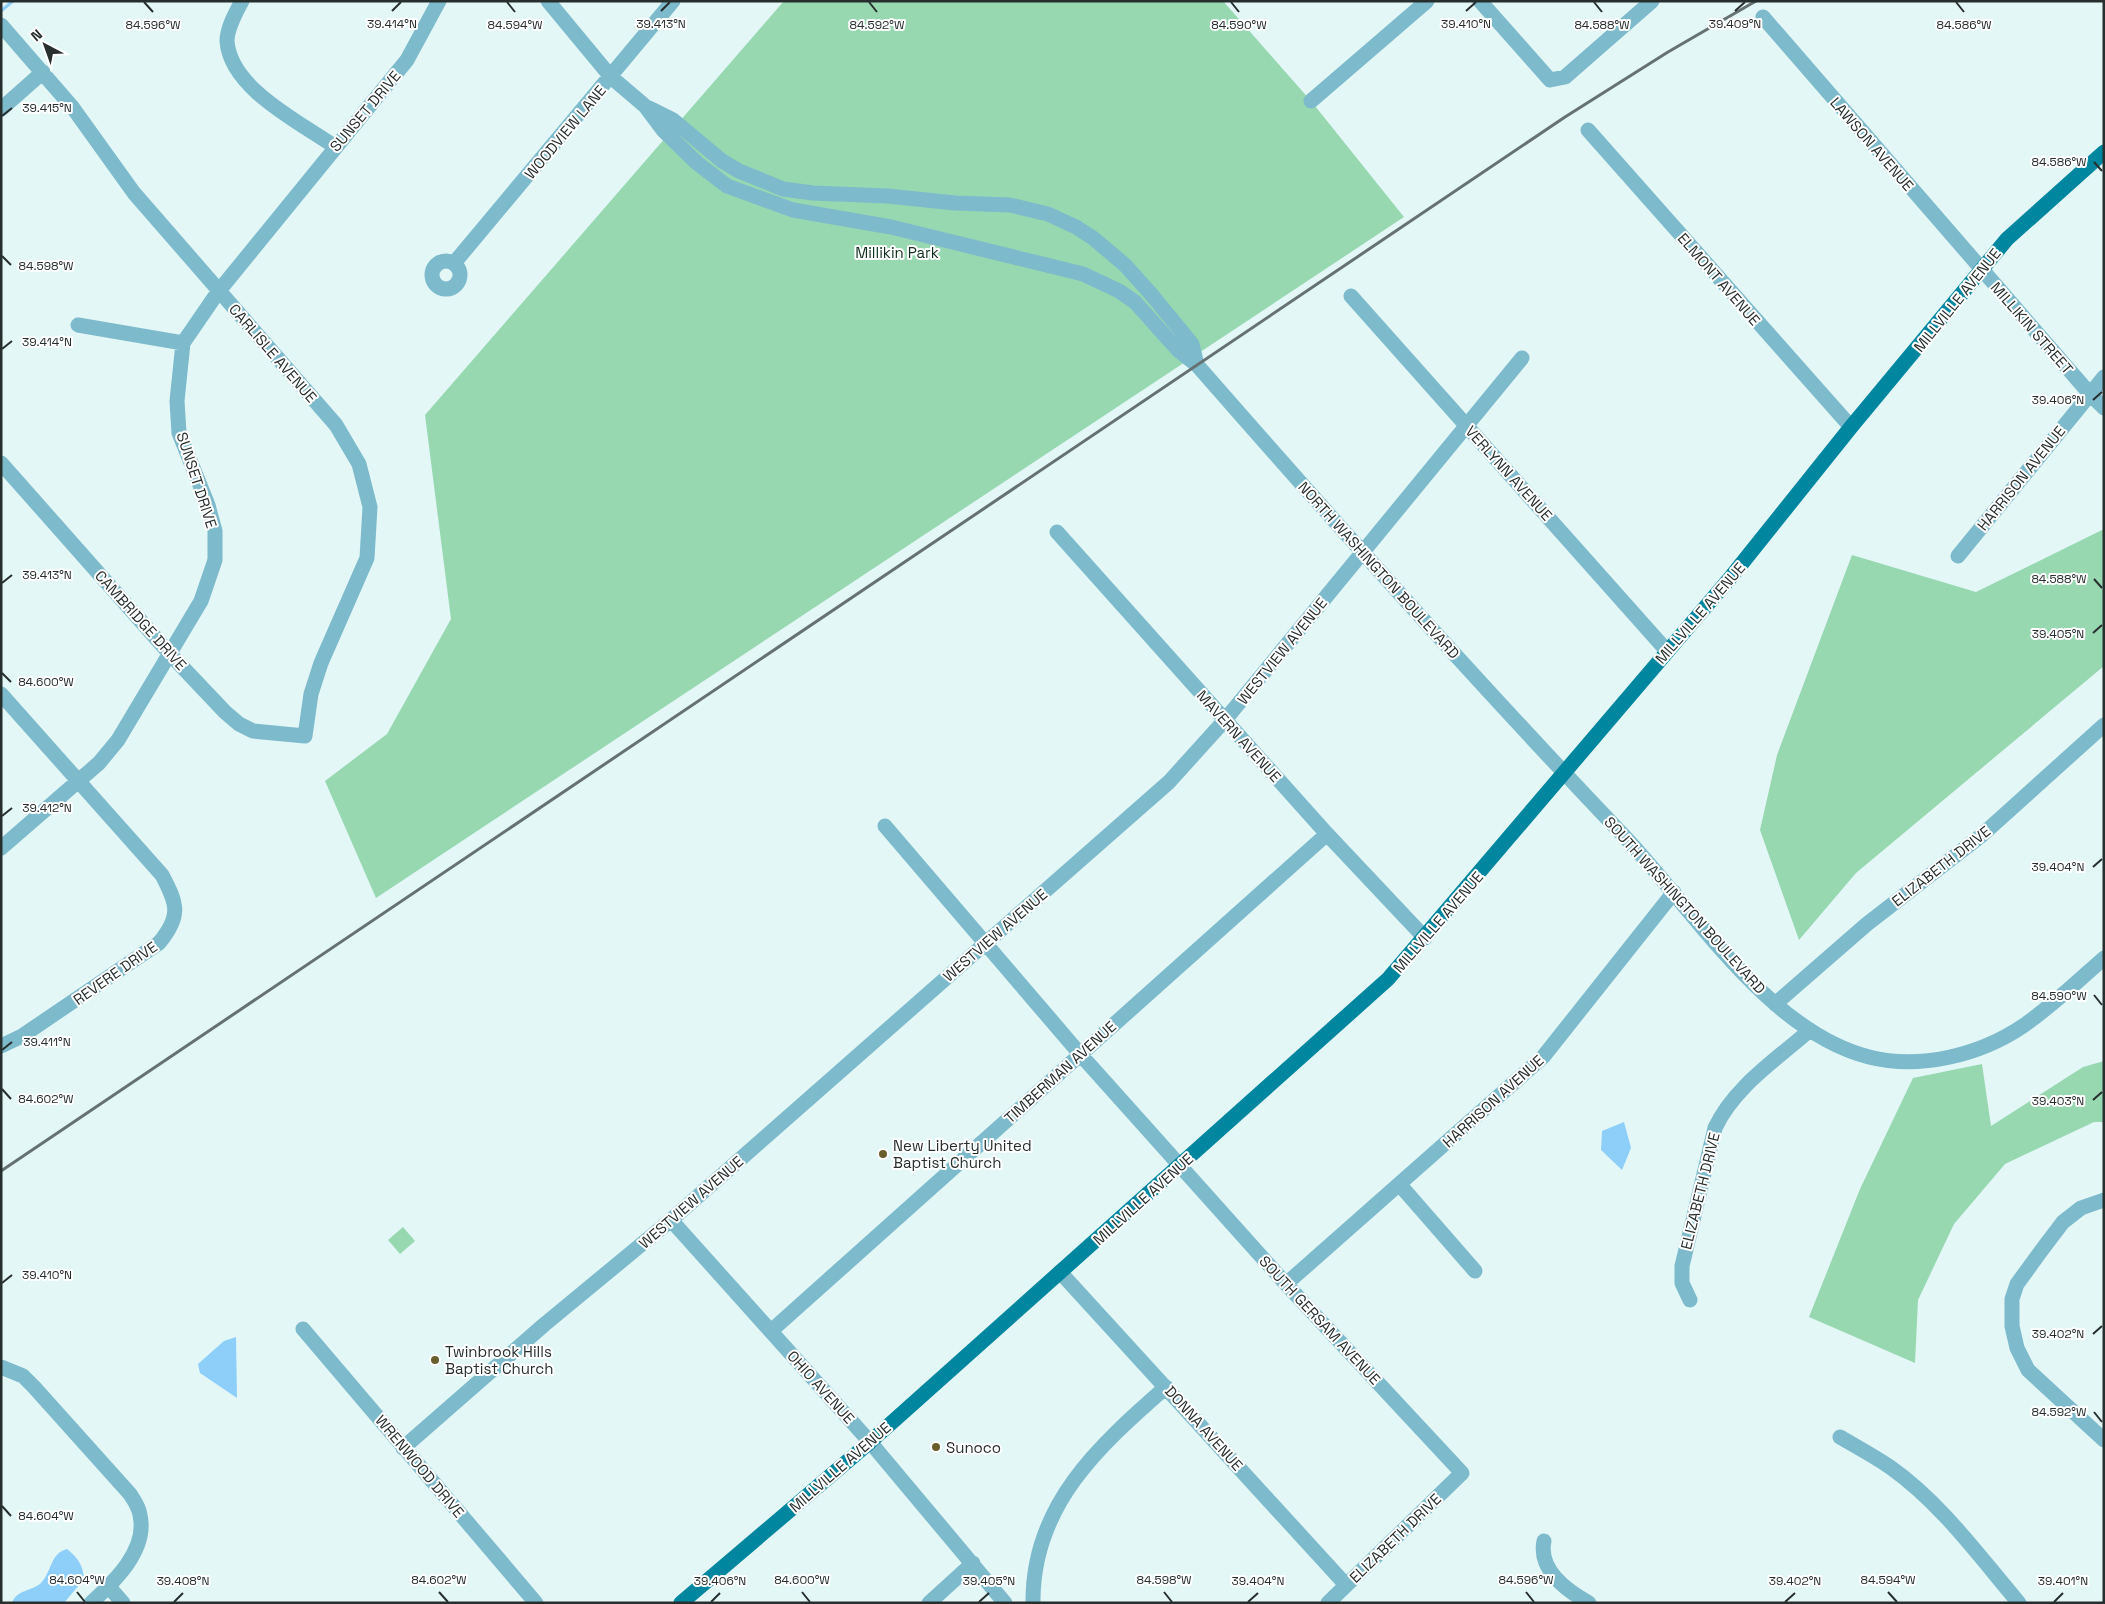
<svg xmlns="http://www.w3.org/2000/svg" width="2105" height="1604" viewBox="0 0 2105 1604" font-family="'Space Grotesk',sans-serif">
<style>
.green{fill:#97d8b1}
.water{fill:#8dcff9}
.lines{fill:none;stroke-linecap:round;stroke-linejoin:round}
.stream{stroke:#8dcff9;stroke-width:3}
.minor{stroke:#7dbacb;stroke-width:15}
.major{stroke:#01869f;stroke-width:15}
.rail{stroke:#667171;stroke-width:3}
.ticks{fill:none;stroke:#272e2e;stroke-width:2}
.poi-dot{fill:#695f2c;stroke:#fff;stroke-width:2}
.labels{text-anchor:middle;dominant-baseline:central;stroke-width:4;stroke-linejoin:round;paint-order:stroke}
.street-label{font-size:15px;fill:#272e2e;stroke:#fff}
.park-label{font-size:15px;fill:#123020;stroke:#fff}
.poi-label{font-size:15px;fill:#272e2e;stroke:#fff;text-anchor:start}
.ticks-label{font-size:12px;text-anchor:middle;fill:#272e2e;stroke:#fff;stroke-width:4;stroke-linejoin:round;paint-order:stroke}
</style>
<rect width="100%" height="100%" fill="#e3f7f7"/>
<path class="green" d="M784,1H1223L1311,101L1404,217L376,898L325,781L387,734L451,619L425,415Z
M2104,529V666L1856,873L1799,940L1760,830L1777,755L1852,555L1976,592Z
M2104,1061V1122H2094L2005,1164L1954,1224L1918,1300L1915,1363L1809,1317L1860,1189L1913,1078L1982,1064L1991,1126L2083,1067Z
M403,1227L415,1241L400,1254L388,1240Z"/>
<path class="water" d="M1624,1122L1631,1148L1622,1170L1601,1150L1602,1131Z
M236,1337L237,1398L200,1373L198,1364L224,1341Z
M67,1549C78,1558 83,1565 84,1579L64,1603H12C16,1590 32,1591 41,1583C52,1572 50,1553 67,1549Z"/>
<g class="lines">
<path class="stream" d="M1,11L13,1"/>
<path class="minor" d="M242,1C236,12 227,28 227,41C230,88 299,122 334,146
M548,1L611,77L645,106L663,130L697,163L727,186L793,210L891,227L1083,274L1119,291L1135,302L1178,350L1197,365C1336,524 1477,682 1623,835C1693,908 1767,1031 1869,1057C1920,1070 1980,1055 2023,1026C2052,1006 2078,981 2104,958
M1480,1L1550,80L1565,77L1652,1
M1763,17L2090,394L2104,408
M1,25L73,108L134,193L336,425L359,464L370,507L367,558L321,663L311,694L305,736L253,731L239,724L225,712L170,654L1,463
M1311,101L1427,1
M649,108L673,120L722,161L739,171L783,189L813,193L887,196L955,203L1010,205L1048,214L1076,227L1093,238L1125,265L1151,294L1192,344L1197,365
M1,109L43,72
M1588,130L1851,427
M432 275a14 14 0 1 1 28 0a14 14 0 1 1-28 0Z
M455,262L673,1
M1351,296L1667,651
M78,325L183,343
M1057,532L1327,834L1425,938
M1958,556L2104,377
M1,694L162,875C178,905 181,916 159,943L22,1036L1,1046
M885,826L1080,1054L1286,1284L1462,1473L1328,1603
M1,848L99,763L118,740L201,601L215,560V531L208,505L179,433L177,401L183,343L218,292L407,60L439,1
M1775,1004L1867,924L1982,835L2104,725
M1400,1185L1475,1271
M2104,1200L2081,1208L2063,1222L2041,1251L2017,1284L2012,1299V1326L2017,1348L2028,1370L2104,1440
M671,1220L870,1442L1005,1603
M1060,1272L1346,1585
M1286,1284L1543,1057L1674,892
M1690,1300L1682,1283V1266L1715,1128C1734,1087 1776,1060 1810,1030
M303,1329L536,1603
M771,1331L1327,834
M1,1367L23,1376L34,1387L130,1494C134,1500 139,1507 140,1515C148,1550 114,1582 91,1603
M1840,1437C1857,1447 1874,1456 1890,1467C1941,1503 1979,1556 2019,1603
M403,1448L545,1324L671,1220L1169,782L1225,720L1522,358
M1544,1541C1538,1570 1566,1590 1589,1603
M109,1587L123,1603
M929,1603L973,1563
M1033,1603C1032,1505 1099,1446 1166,1387"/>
<path class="major" d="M681,1603L870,1442L1388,979L1731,577L1851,427L2007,239L2104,152"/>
<path class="rail" d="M1,1171L1565,117L1668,52L1756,1"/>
</g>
<path class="ticks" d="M144,2L153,12M507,2L515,12M869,2L877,12M1231,2L1239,12M1594,2L1602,12M1956,2L1964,12M392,11L401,2M661,11L670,2M1466,11L1476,2M1735,11L1745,2M2,116L12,108M2094,162L2102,171M2,256L11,265M2,349L12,341M2093,400L2102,392M2094,579L2102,588M2,583L12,575M2093,633L2102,625M2,673L11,682M2,816L12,808M2093,867L2102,859M2094,995L2102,1005M2,1050L12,1042M2,1089L11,1099M2093,1100L2102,1092M2,1283L12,1275M2093,1334L2102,1326M2094,1412L2102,1422M2,1506L11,1516M77,1592L85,1602M439,1592L448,1602M802,1592L810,1602M1164,1592L1172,1602M1526,1592L1534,1602M1888,1592L1897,1602M174,1602L183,1593M711,1602L720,1593M979,1602L989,1593M1248,1602L1258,1593M1785,1602L1795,1593M2054,1602L2063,1593"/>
<g class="poi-dot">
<circle cx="883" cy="1154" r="5"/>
<circle cx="435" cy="1360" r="5"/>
<circle cx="936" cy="1447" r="5"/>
</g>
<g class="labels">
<g class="street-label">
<text transform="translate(365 111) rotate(-50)">SUNSET DRIVE</text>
<text transform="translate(565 132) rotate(-50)">WOODVIEW LANE</text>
<text transform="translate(1872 144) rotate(49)">LAWSON AVENUE</text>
<text transform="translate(1719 279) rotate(49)">ELMONT AVENUE</text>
<text transform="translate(1957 300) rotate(-51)">MILLVILLE AVENUE</text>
<text transform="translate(2032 328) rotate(49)">MILLIKIN STREET</text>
<text transform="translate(273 353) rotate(49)">CARLISLE AVENUE</text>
<text transform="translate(1509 473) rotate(48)">VERLYNN AVENUE</text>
<text transform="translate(2021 478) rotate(-51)">HARRISON AVENUE</text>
<text transform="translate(197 480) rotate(72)">SUNSET DRIVE</text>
<text transform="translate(1379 570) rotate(48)">NORTH WASHINGTON BOULEVARD</text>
<text transform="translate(1700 613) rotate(-49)">MILLVILLE AVENUE</text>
<text transform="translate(141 620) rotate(48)">CAMBRIDGE DRIVE</text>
<text transform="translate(1282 651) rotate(-51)">WESTVIEW AVENUE</text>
<text transform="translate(1239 736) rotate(48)">MAVERN AVENUE</text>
<text transform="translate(1941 866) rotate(-38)">ELIZABETH DRIVE</text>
<text transform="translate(1685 905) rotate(48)">SOUTH WASHINGTON BOULEVARD</text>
<text transform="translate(1438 922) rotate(-49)">MILLVILLE AVENUE</text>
<text transform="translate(995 935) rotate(-41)">WESTVIEW AVENUE</text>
<text transform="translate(115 973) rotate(-35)">REVERE DRIVE</text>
<text transform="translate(1060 1072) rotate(-42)">TIMBERMAN AVENUE</text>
<text transform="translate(1493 1101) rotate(-42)">HARRISON AVENUE</text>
<text transform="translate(1700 1191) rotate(-76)">ELIZABETH DRIVE</text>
<text transform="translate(1143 1199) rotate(-42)">MILLVILLE AVENUE</text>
<text transform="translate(691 1202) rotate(-41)">WESTVIEW AVENUE</text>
<text transform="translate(1320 1320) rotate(47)">SOUTH GERSAM AVENUE</text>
<text transform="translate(821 1387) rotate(48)">OHIO AVENUE</text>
<text transform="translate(1204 1428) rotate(48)">DONNA AVENUE</text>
<text transform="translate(420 1466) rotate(50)">WRENWOOD DRIVE</text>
<text transform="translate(840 1467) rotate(-41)">MILLVILLE AVENUE</text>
<text transform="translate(1395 1538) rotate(-44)">ELIZABETH DRIVE</text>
</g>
<g class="park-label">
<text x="897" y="252">Millikin Park</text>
</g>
<g class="poi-label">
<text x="893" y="1145">New Liberty United<tspan x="893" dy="17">Baptist Church</tspan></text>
<text x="445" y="1351">Twinbrook Hills<tspan x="445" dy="17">Baptist Church</tspan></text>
<text x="946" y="1447">Sunoco</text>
</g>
</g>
<g class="ticks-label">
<text x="392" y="28">39.414°N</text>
<text x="661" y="28">39.413°N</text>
<text x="1466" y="28">39.410°N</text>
<text x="1735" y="28">39.409°N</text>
<text x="1964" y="29">84.586°W</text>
<text x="153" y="29">84.596°W</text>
<text x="515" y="29">84.594°W</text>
<text x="877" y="29">84.592°W</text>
<text x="1239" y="29">84.590°W</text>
<text x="1602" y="29">84.588°W</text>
<text x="47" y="112">39.415°N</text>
<text x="2059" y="166">84.586°W</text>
<text x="46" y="270">84.598°W</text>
<text x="47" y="346">39.414°N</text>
<text x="2058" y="404">39.406°N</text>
<text x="47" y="579">39.413°N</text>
<text x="2059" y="583">84.588°W</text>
<text x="2058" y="638">39.405°N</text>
<text x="46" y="686">84.600°W</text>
<text x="47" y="812">39.412°N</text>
<text x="2058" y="871">39.404°N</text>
<text x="2059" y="1000">84.590°W</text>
<text x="47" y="1046">39.411°N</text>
<text x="46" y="1103">84.602°W</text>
<text x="2058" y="1105">39.403°N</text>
<text x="47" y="1279">39.410°N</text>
<text x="2058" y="1338">39.402°N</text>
<text x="2059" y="1416">84.592°W</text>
<text x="46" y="1520">84.604°W</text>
<text x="77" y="1584">84.604°W</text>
<text x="439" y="1584">84.602°W</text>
<text x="802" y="1584">84.600°W</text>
<text x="1164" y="1584">84.598°W</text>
<text x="1526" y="1584">84.596°W</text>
<text x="1888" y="1584">84.594°W</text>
<text x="183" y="1585">39.408°N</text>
<text x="720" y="1585">39.406°N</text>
<text x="989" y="1585">39.405°N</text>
<text x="1258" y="1585">39.404°N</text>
<text x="1795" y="1585">39.402°N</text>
<text x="2063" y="1585">39.401°N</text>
</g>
<rect width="2105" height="1604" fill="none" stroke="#272e2e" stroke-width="5"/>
<g transform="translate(45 45) rotate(319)" stroke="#ffffff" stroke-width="4" paint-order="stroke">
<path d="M0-4L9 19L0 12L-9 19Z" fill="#272e2e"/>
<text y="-8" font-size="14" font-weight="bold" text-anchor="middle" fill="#272e2e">N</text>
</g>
</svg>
